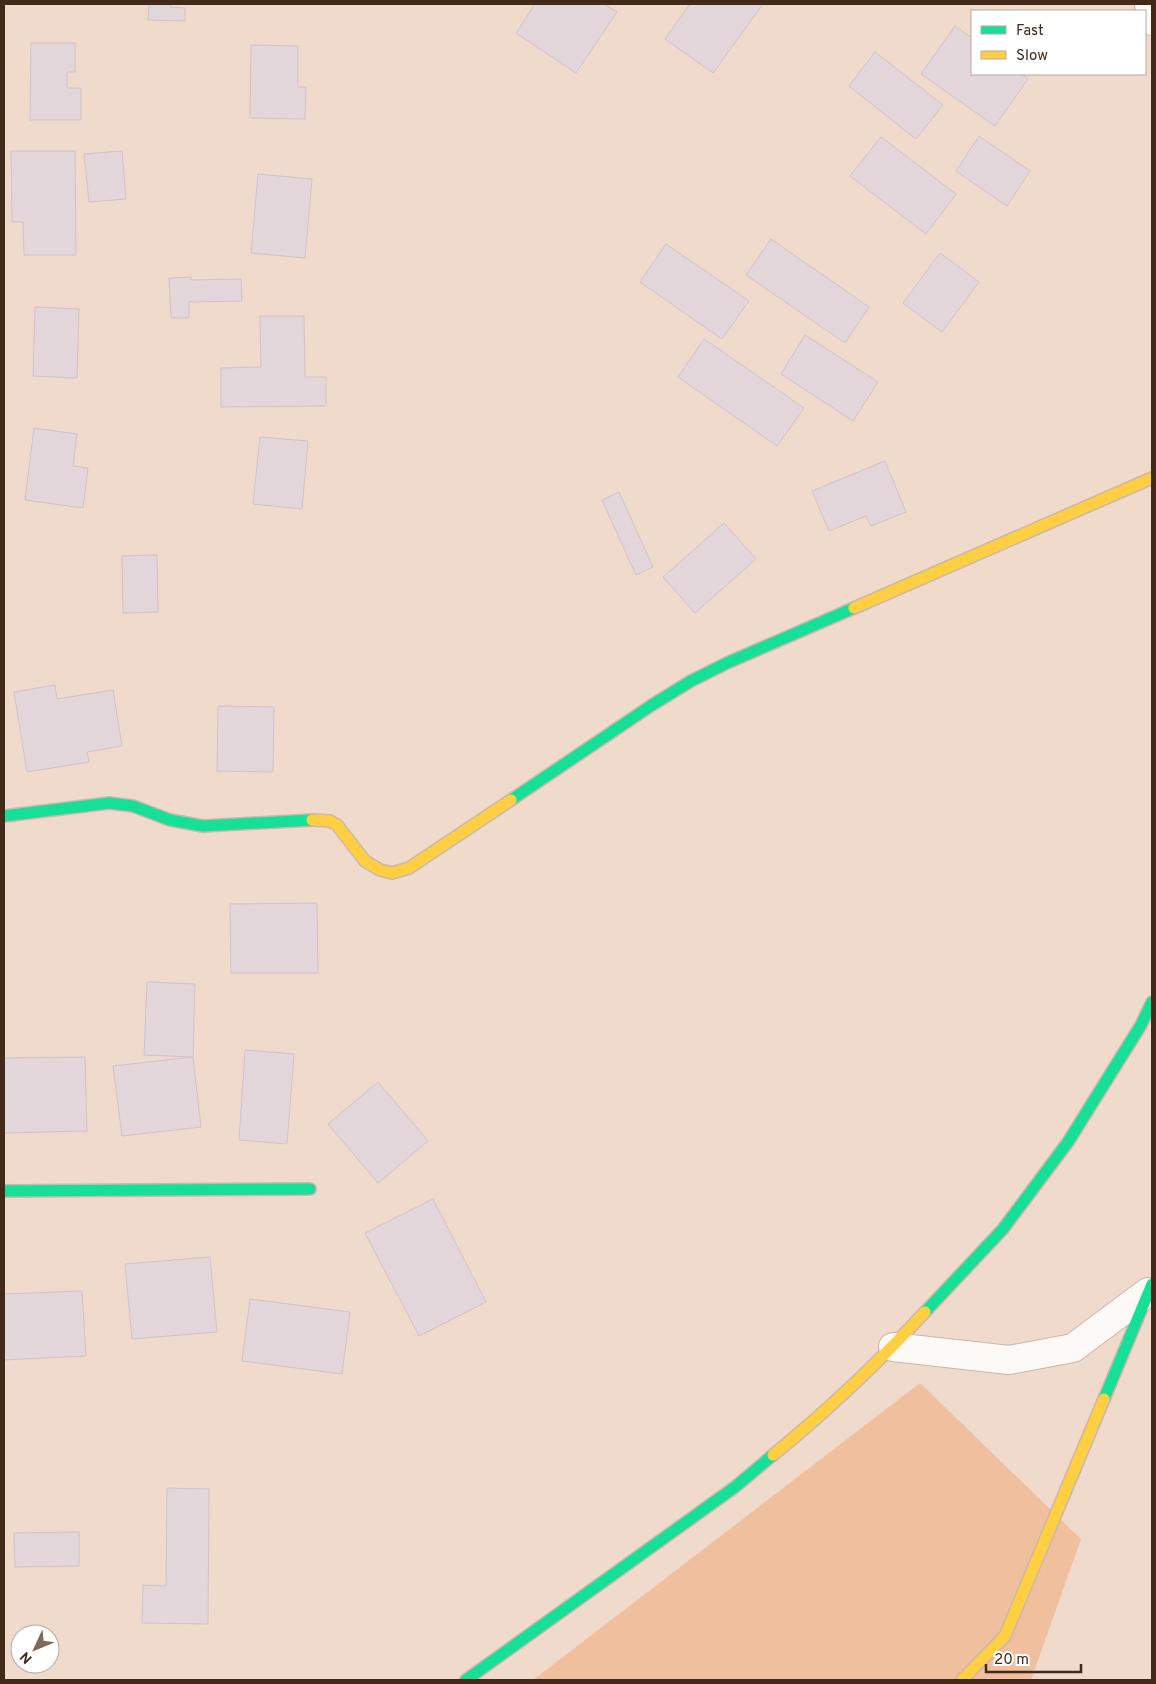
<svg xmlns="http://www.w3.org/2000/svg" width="1156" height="1684" viewBox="0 0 1156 1684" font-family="Overpass,sans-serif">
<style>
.green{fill:#f0c09e}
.building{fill:#e3d7db;stroke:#d0c3c9}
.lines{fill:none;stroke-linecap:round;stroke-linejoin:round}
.street-casing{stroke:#ccb7a8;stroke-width:30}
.fast-casing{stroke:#ccb7a8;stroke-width:14}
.slow-casing{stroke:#ccb7a8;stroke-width:14}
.street{stroke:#fdf9f7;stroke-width:28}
.fast{stroke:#16e098;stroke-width:11}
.slow{stroke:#ffcf43;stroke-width:11}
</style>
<rect width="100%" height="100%" fill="#efdacc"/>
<path class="green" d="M920,1383L1081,1539L1031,1680H533Z"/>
<path class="building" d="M149,4H170V7L185,8V21L148,20Z
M535,4H604L617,12L576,73L516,33Z
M690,4H763L713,73L665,39Z
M955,26L972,38V74H1021L1028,79L995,126L921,74Z
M31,43H75V72H67V88H81V120H30Z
M251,45L298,46V87H306L305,119L250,118Z
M875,52L943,105L916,139L849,86Z
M979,136L1030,171L1007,206L956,171Z
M881,137L956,194L926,234L850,176Z
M11,151H75L76,255H24L23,222H12Z
M122,151L126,199L89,202L84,154Z
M258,174L312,179L305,258L251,253Z
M771,239L869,307L845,343L746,275Z
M666,244L749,301L722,339L640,282Z
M940,253L979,282L942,332L903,303Z
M191,277V280L241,279L242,301L189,302V318H171L169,278Z
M35,307L79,309L77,378L33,376Z
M260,316H304L305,377H326V406L221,407V368L261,367Z
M805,335L878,382L853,421L781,374Z
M704,339L804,408L777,446L678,377Z
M34,428L77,434L73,466L88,468L83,508L25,500Z
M260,437L308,441L302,509L253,504Z
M885,461L906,512L871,526L866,516L829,531L812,491Z
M619,492L653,567L636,575L602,500Z
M724,523L756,559L695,613L663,577Z
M157,555L158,612L123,613L122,556Z
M55,685L57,699L113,690L122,746L87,752L89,762L27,772L14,692Z
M218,706L274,707L273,772L217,771Z
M317,903L318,973H231L230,904Z
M147,982L195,984L193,1057L144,1055Z
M245,1050L294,1054L287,1144L239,1140Z
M85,1057L87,1131L4,1133V1058Z
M193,1057L201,1127L122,1136L113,1066Z
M378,1082L428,1141L378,1183L328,1124Z
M433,1199L486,1302L419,1336L365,1233Z
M210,1257L217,1332L132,1339L125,1264Z
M82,1291L86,1356L4,1360V1294Z
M250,1299L350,1312L342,1374L242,1361Z
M167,1488L209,1489L208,1624L142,1623L143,1585L166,1586Z
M79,1532V1566L15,1567L14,1533Z"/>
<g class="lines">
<g class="street-casing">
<path id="street" d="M1149,4L1152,21
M893,1347L1009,1360L1073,1348L1148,1292"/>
</g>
<g class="fast-casing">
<path id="fast" d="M511,800L652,705L691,681L727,663L854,608
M4,816L109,803L133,806L170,820L203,826L312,820
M4,1191L310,1189
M925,1312L1003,1229L1068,1142L1141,1025L1152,1002
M1104,1399L1152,1284
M466,1680L735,1487L773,1455"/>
</g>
<g class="slow-casing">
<path id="slow" d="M854,608L1152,478
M312,820L330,821L337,825L365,861L380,870L392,873L409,868L511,800
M773,1455C827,1411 878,1363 925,1312
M962,1680L1005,1636L1104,1399"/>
</g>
<use href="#street" class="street"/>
<use href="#fast" class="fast"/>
<use href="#slow" class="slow"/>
</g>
<rect width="1156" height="1684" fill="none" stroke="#422a18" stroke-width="10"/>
<rect x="971" y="10" width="175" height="65" fill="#ffffff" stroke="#b3aaa3"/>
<rect x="981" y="26" width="25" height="8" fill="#16e098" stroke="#b3aaa3"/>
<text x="1016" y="35" font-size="15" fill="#422a18">Fast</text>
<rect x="981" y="51" width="25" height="8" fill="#ffcf43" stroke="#b3aaa3"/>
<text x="1016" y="60" font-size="15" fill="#422a18">Slow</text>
<g transform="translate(35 1649) rotate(226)"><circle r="24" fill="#ffffff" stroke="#b3aaa3"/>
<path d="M0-4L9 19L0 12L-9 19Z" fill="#7f6857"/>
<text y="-8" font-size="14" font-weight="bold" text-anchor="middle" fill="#422a18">N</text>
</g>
<path d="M986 1664v8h95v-8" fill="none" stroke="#422a18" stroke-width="2.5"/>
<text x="994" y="1664" font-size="15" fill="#422a18" stroke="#ffffff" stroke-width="4" paint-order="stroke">20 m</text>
</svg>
